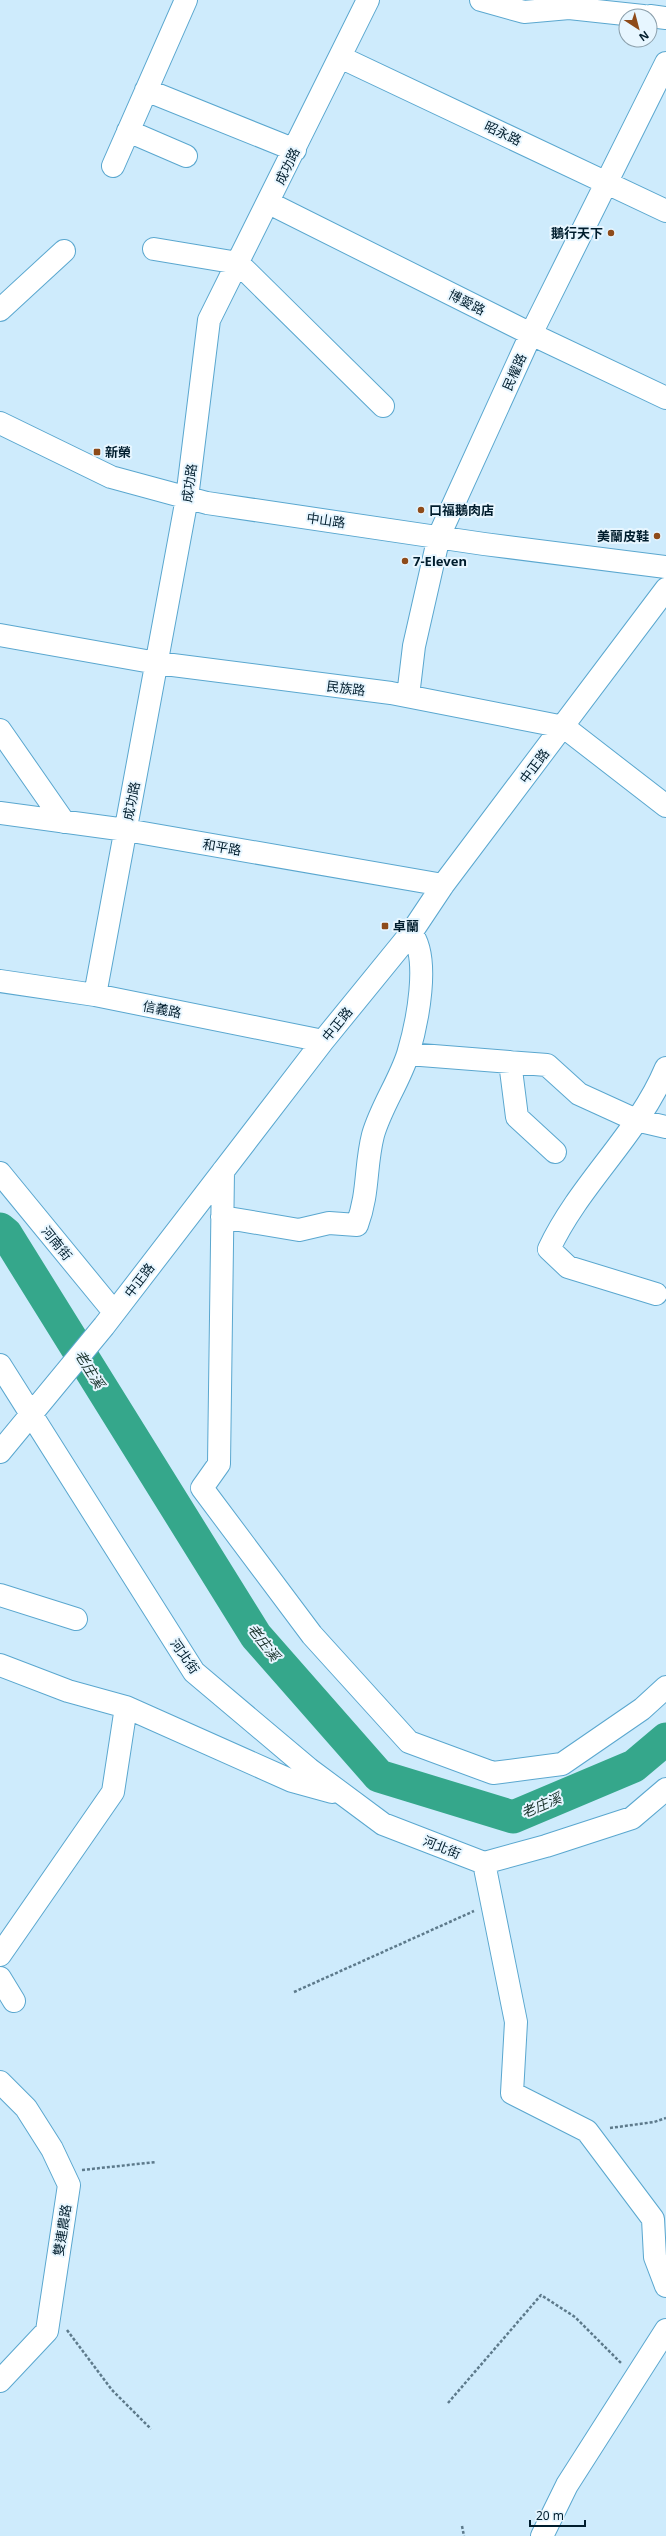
<svg xmlns="http://www.w3.org/2000/svg" width="666" height="2536" viewBox="0 0 666 2536" font-family="'Noto Sans','Noto Sans TC',sans-serif">
<style>
.lines{fill:none;stroke-linecap:round;stroke-linejoin:round}
.river{stroke:#35a78b;stroke-width:33}
.minor-casing{stroke:#5aa7cf;stroke-width:24}
.path{stroke:#5d7a8b;stroke-width:2.5;stroke-dasharray:3 2;stroke-linecap:butt}
.minor{stroke:#fff;stroke-width:22}
.poi-dot{fill:#8e4b1a;stroke:#e7f6ff;stroke-width:1.5}
.labels{text-anchor:middle;dominant-baseline:central;stroke-width:4;stroke-linejoin:round;paint-order:stroke}
.street-label{font-size:13px;fill:#001d2d;stroke:#e7f6ff}
.poi-label{font-size:13px;font-weight:bold;fill:#001d2d;stroke:#e7f6ff;text-anchor:start}
.water-label{font-size:14px;font-style:italic;fill:#18312a;stroke:#e7f6ff}
</style>
<rect width="100%" height="100%" fill="#ceebfc"/>
<g class="lines">
<path class="river" d="M0,1229L6,1234L256,1636L379,1776L513,1817L634,1766L666,1739"/>
<g class="minor-casing">
<path id="minor" d="M481,0L524,12L569,8L643,16
M650,16L666,18
M340,57L666,211
M146,90L295,150
M128,131L186,156
M113,166L186,0
M269,203L531,334L666,398
M154,249L238,263L383,406
M0,310L64,251
M0,423L111,477L207,503L484,544L666,567
M0,635L157,663L391,693L564,727L666,806
M408,696L414,646L439,536L531,334L666,63
M0,730L64,822
M0,813L126,830L443,885
M0,981L95,995L323,1041
M95,995L187,498L209,320L368,0
M408,1054L547,1065L579,1094L636,1120L666,1127
M510,1062L517,1117L555,1152
M223,1171L219,1464L202,1488L312,1635L409,1742L493,1773L562,1764L642,1709L666,1687
M0,1173L114,1312
M222,1217L299,1230L329,1223L357,1225C369,1193 365,1166 373,1135C381,1107 399,1082 408,1054C417,1024 431,957 411,933
M656,1294L568,1267L549,1249C580,1183 638,1135 666,1068
M0,1365L194,1672L309,1769L383,1824L484,1863
M0,1452L104,1326L323,1041L411,933L443,885L666,589
M0,1595L76,1619
M0,1665L68,1691L126,1707L113,1792L0,1955
M126,1707L292,1781L332,1792
M484,1863L516,2022L512,2093L587,2131L653,2219L655,2257L666,2286
M484,1863L546,1846L632,1818L666,1789
M0,1978L14,2001
M0,2082L26,2108L52,2149L69,2185L47,2331L0,2381
M542,2536L567,2485L666,2330"/>
</g>
<path class="path" d="M294,1992L474,1911
M610,2128L654,2122L666,2118
M82,2170L156,2162
M67,2330L112,2390L151,2429
M448,2403L541,2295L575,2317L622,2364
M462,2526L464,2536"/>
<use href="#minor" class="minor"/>
</g>
<g class="poi-dot">
<circle cx="611" cy="233" r="4"/>
<rect x="93" y="448" width="8" height="8" rx="2"/>
<circle cx="421" cy="510" r="4"/>
<circle cx="657" cy="536" r="4"/>
<circle cx="405" cy="561" r="4"/>
<rect x="381" y="922" width="8" height="8" rx="2"/>
</g>
<g class="labels">
<g class="street-label">
<text transform="translate(503 133) rotate(25)">昭永路</text>
<text transform="translate(287 166) rotate(-64)">成功路</text>
<text transform="translate(467 302) rotate(27)">博愛路</text>
<text transform="translate(514 372) rotate(-66)">民權路</text>
<text transform="translate(189 483) rotate(-82)">成功路</text>
<text transform="translate(326 520) rotate(8)">中山路</text>
<text transform="translate(346 688) rotate(7)">民族路</text>
<text transform="translate(534 766) rotate(-53)">中正路</text>
<text transform="translate(131 801) rotate(-79)">成功路</text>
<text transform="translate(222 847) rotate(10)">和平路</text>
<text transform="translate(162 1009) rotate(11)">信義路</text>
<text transform="translate(337 1024) rotate(-51)">中正路</text>
<text transform="translate(57 1243) rotate(51)">河南街</text>
<text transform="translate(139 1280) rotate(-52)">中正路</text>
<text transform="translate(185 1656) rotate(55)">河北街</text>
<text transform="translate(442 1847) rotate(22)">河北街</text>
<text transform="translate(62 2230) rotate(-81)">雙連農路</text>
</g>
<g class="poi-label">
<text x="603" y="233" text-anchor="end">鵝行天下</text>
<text x="105" y="452">新榮</text>
<text x="429" y="510">口福鵝肉店</text>
<text x="649" y="536" text-anchor="end">美蘭皮鞋</text>
<text x="413" y="561">7-Eleven</text>
<text x="393" y="926">卓蘭</text>
</g>
<g class="water-label">
<text transform="translate(90 1369) rotate(58)">老庄溪</text>
<text transform="translate(264 1642) rotate(52)">老庄溪</text>
<text transform="translate(541 1805) rotate(-23)">老庄溪</text>
</g>
</g>
<g transform="translate(638 28) rotate(144)"><circle r="19" fill="#e7f6ff" stroke="#8b9fab"/>
<path d="M0-3L7 15L0 10L-7 15Z" fill="#8e4b1a"/>
<text y="-6" font-size="11" font-weight="bold" text-anchor="middle" fill="#001d2d">N</text>
</g>
<path d="M530 2520v6h55v-6" fill="none" stroke="#001d2d" stroke-width="2"/>
<text x="536" y="2520" font-size="12" fill="#001d2d" stroke="#e7f6ff" stroke-width="3" paint-order="stroke">20 m</text>
</svg>
